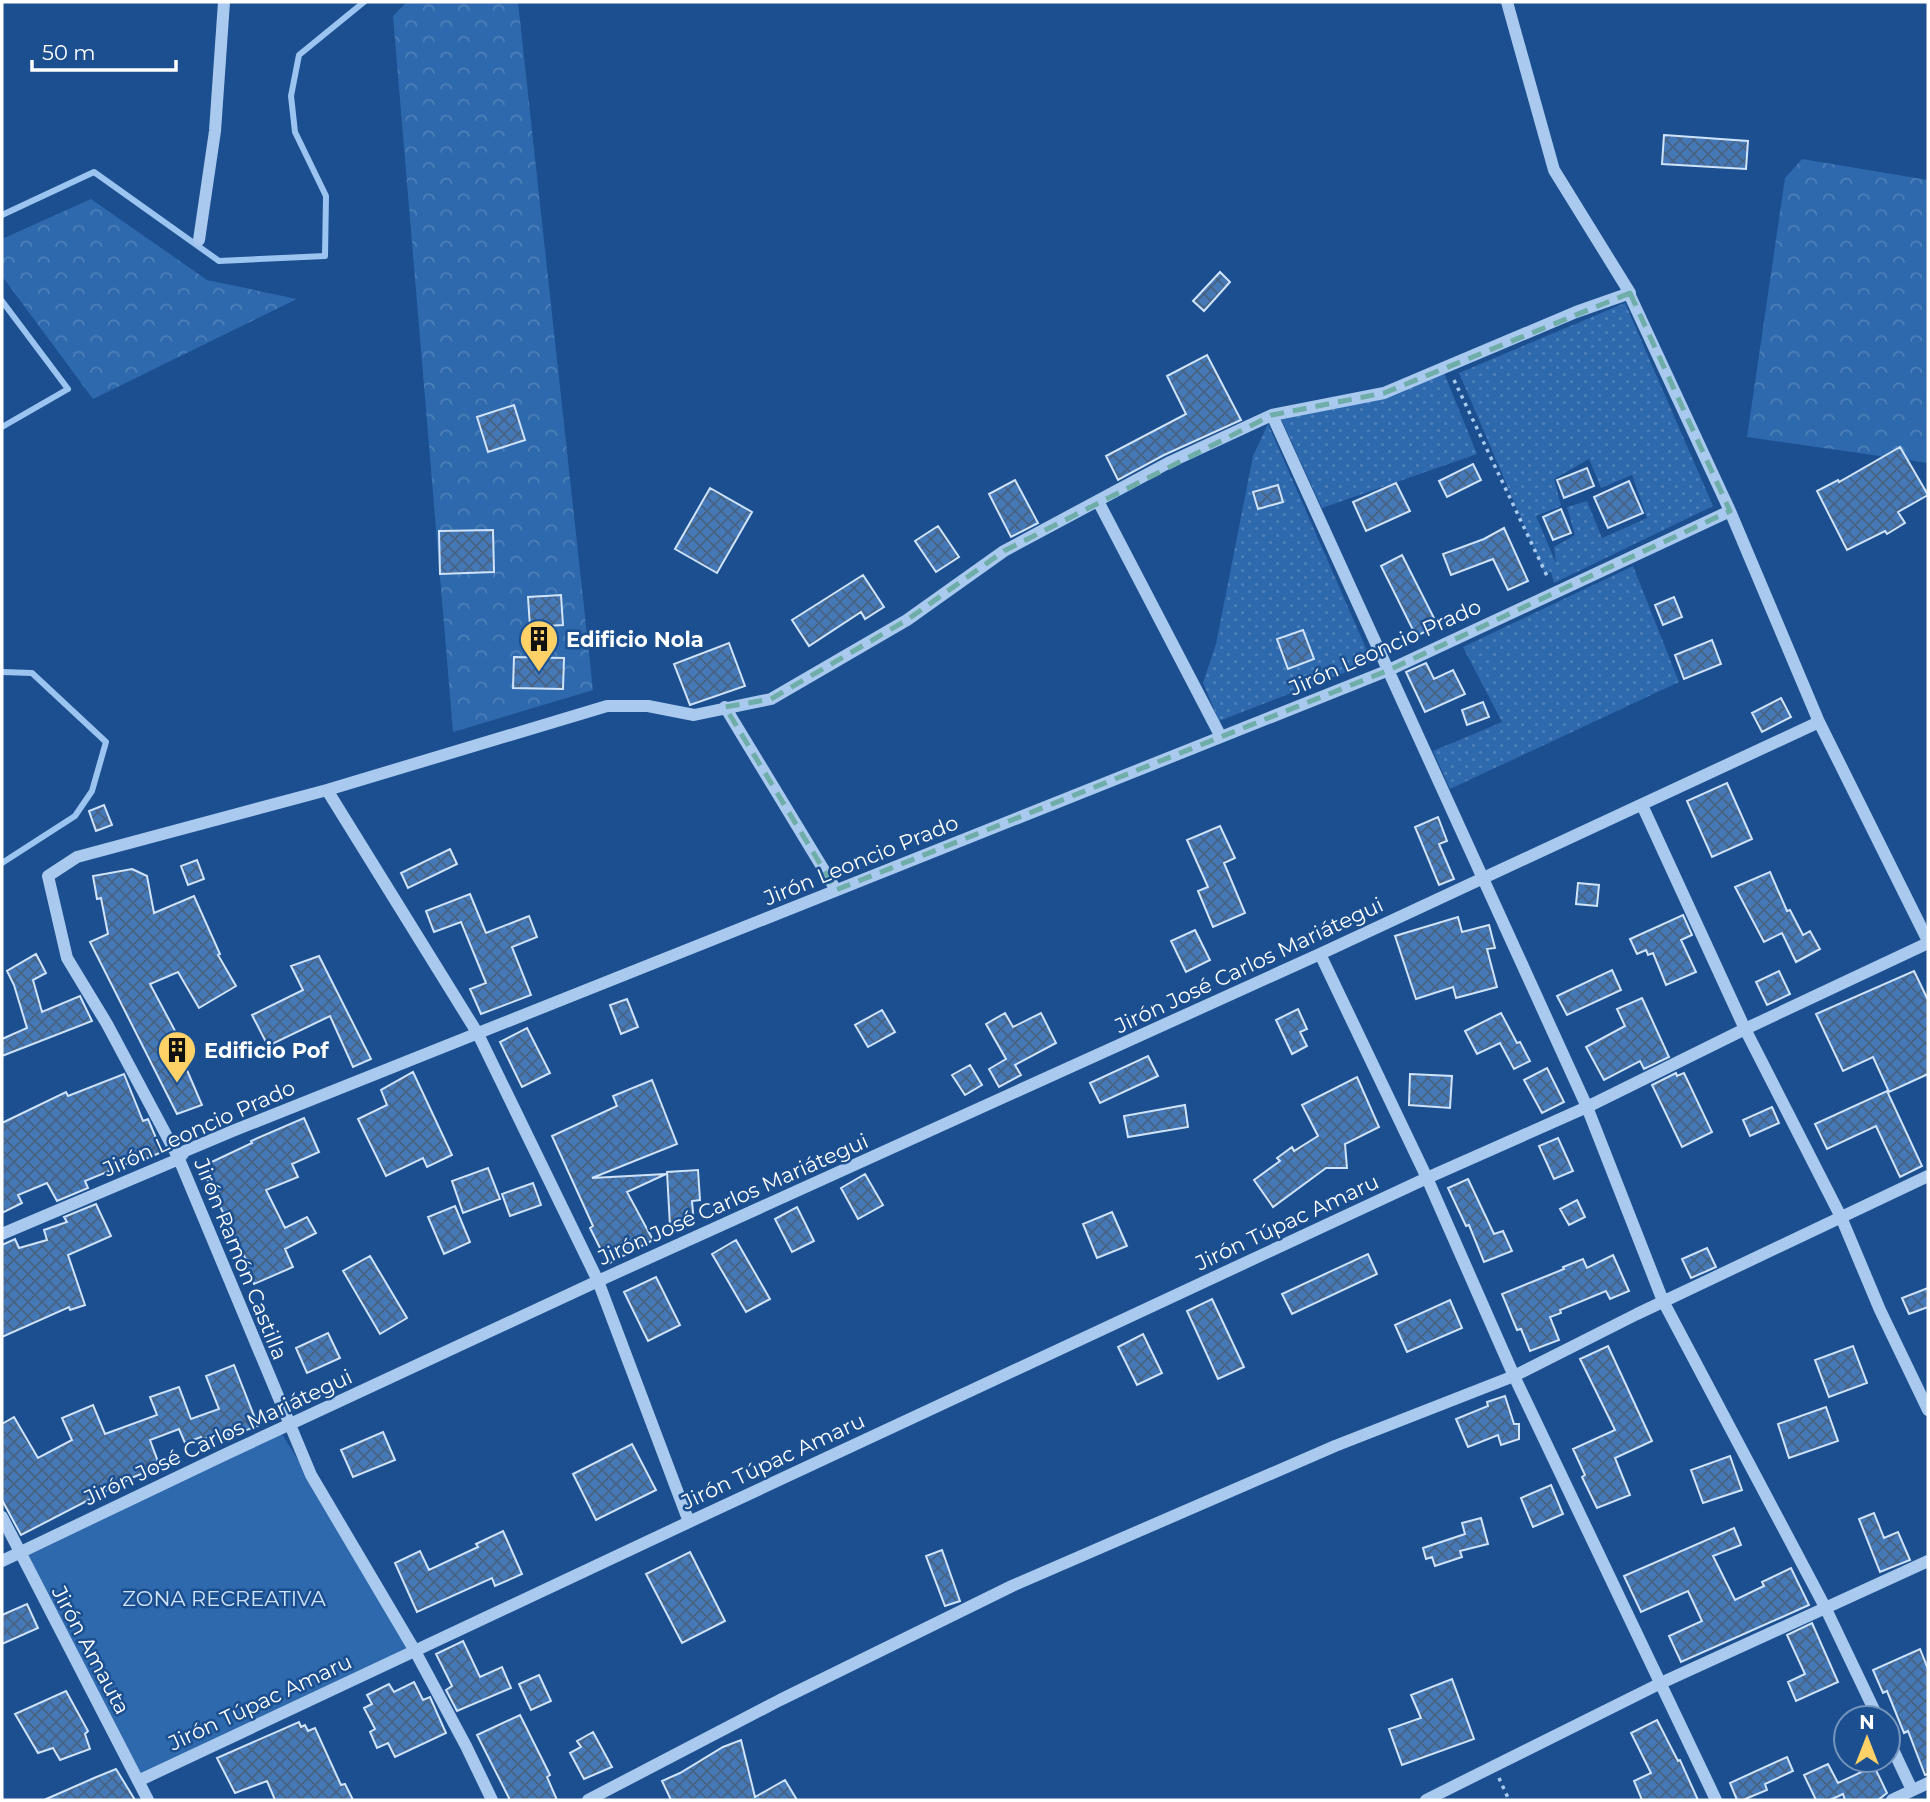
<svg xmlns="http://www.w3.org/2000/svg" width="1930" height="1802" viewBox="0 0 1930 1802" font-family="Montserrat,sans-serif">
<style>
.grass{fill:url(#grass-dots);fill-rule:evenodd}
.forest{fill:url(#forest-crowns)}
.park{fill:#2e69ad}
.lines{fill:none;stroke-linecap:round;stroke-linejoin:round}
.stream{stroke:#9cc4f0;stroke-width:6}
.building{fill:url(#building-cross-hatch);stroke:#cfe3fa;stroke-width:2}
.path{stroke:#a9c9ee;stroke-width:3.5;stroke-dasharray:3.5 5;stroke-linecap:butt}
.minor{stroke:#a9c9ee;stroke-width:12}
.marked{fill:none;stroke:#6fada8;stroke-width:5;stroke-dasharray:14 9;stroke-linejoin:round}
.labels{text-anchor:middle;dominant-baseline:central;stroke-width:5;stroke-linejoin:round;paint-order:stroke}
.poi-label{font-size:21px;font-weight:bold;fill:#fff;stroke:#1b4f8f;text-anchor:start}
.street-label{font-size:21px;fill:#fff;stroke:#1b4f8f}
.park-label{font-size:21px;fill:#cfe3fa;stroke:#1b4f8f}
</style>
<defs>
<pattern id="grass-dots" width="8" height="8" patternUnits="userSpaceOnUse" patternTransform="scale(1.75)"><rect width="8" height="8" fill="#2e69ad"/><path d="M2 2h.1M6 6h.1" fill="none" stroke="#4d80b9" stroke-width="1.8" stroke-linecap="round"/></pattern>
<pattern id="forest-crowns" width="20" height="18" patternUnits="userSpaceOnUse" patternTransform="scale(1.75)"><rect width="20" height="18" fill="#2e69ad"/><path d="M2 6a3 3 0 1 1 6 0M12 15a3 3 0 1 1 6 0" fill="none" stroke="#4d80b9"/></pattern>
<pattern id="building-cross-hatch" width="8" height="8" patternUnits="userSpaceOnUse" patternTransform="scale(1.75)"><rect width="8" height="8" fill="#4478b7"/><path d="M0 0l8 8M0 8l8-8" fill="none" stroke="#486282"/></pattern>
</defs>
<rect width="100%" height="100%" fill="#1b4f8f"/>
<path class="grass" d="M1625,303L1713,506L1554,583L1551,572L1545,574L1459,373ZM1589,459L1601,488L1632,475L1647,518L1602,538L1587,501L1567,507L1575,535L1554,547L1556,563L1536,516L1561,506L1554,479Z
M1444,373L1477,454L1322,508L1281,419Z
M1268,424L1372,662L1219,721L1203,683L1216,644L1253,456Z
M1633,566L1679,682L1450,789L1433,751L1502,722L1463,647Z"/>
<path class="forest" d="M407,2H518L593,690L453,732L393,16Z
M1802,159L1928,180V463L1747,437L1785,178Z
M91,199L207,280L297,299L93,399L2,276V239Z"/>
<path class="park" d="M279,1429L415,1651L138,1781L19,1553Z"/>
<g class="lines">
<path class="stream" d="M2,215L94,172L219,261L325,256L326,196L295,132L291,96L299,55L364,2
M2,301L68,389L2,427
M2,672L32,673L106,742L92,791L75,816L2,863"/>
</g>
<path class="building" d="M1664,135L1748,141L1746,169L1662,164Z
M1220,272L1230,282L1204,311L1193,301Z
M1207,355L1241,420L1164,455L1118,480L1106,456L1186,414L1167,376Z
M514,405L525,440L488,452L477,417Z
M1900,447L1928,495L1898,512L1905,523L1887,534L1885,531L1847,550L1817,491L1838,480L1839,482Z
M1473,464L1481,480L1447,497L1439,481Z
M1587,468L1594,486L1564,498L1557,480Z
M1015,480L1038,523L1011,537L989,494Z
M1629,481L1643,513L1608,528L1594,497Z
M1396,483L1410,511L1366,531L1353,502Z
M1278,485L1283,502L1258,509L1253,492Z
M710,488L752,512L717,573L675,549Z
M1561,509L1571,533L1553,540L1543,517Z
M938,526L959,557L936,572L915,541Z
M1504,528L1528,581L1508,590L1493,559L1451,575L1443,554L1484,539Z
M493,530L494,572L440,574L439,531Z
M1402,555L1438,626L1416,636L1381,566Z
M863,575L884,607L865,619L861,612L809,646L792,620Z
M561,595L563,625L530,627L528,597Z
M1674,597L1682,617L1663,625L1655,605Z
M1303,630L1314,659L1288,669L1277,639Z
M1712,640L1721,664L1684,679L1675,655Z
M729,643L745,686L690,705L674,664Z
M514,657L564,658L563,689L513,688Z
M1426,663L1434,679L1453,670L1465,694L1425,712L1406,672Z
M1781,698L1791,717L1762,732L1752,713Z
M1483,702L1489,717L1467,725L1462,710Z
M1727,783L1752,839L1712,857L1687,801Z
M104,805L112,825L96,831L89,811Z
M1438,817L1447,841L1439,844L1454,879L1439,885L1415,827Z
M1220,826L1235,858L1224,863L1245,913L1213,927L1198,891L1208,887L1187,840Z
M450,849L457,864L408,888L401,873Z
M197,860L204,879L188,885L181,866Z
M132,869L147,876L154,913L194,896L220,954L218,955L236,986L199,1008L178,972L150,984L182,1044L177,1047L202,1105L177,1114L90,942L108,934L101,898L97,899L93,876Z
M1770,872L1787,911L1790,910L1803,935L1810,931L1820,949L1796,962L1782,933L1764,942L1735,887Z
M1578,883L1599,885L1597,906L1576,904Z
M470,894L486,933L529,916L537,937L512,947L531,995L481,1014L470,989L486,983L461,922L434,932L426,911Z
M1683,915L1692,935L1681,940L1696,972L1666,985L1653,953L1648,955L1646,950L1637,954L1630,939Z
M1458,917L1462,932L1489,925L1495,948L1487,949L1497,987L1456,998L1453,987L1416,999L1395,936Z
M1195,930L1210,960L1186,972L1171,941Z
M36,954L46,973L33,980L42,1012L80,996L92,1021L2,1056V1039L27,1028L14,985L7,971Z
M319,956L371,1059L353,1067L330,1016L268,1046L252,1015L303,990L291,966Z
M1612,970L1621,990L1567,1015L1557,996Z
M1779,971L1790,994L1767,1005L1756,982Z
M1914,971L1928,1000V1074L1889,1092L1873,1057L1843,1071L1816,1014Z
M1642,998L1669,1057L1644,1069L1640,1061L1604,1080L1586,1047L1625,1026L1617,1009Z
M627,999L638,1027L621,1034L610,1005Z
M1298,1009L1307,1029L1300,1032L1307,1046L1292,1054L1276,1020Z
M882,1010L895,1032L868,1047L855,1025Z
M1005,1013L1013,1027L1041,1013L1056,1043L1015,1065L1021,1075L999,1087L989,1069L1006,1059L986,1024Z
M1501,1013L1517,1043L1520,1042L1530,1061L1514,1069L1500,1043L1477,1054L1465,1031Z
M527,1028L550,1073L522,1087L500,1042Z
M1148,1056L1158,1076L1100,1103L1090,1083Z
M970,1065L982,1085L965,1095L952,1075Z
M1547,1068L1564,1102L1542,1113L1524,1080Z
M413,1072L452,1155L427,1167L423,1158L386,1176L358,1119L387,1105L381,1090Z
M1676,1073L1677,1076L1684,1073L1712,1132L1682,1147L1652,1085Z
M124,1074L143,1121L148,1119L162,1152L134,1164L133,1161L85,1181L88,1188L57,1201L47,1183L18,1195L22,1203L2,1213V1123L66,1092L68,1096Z
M1410,1074L1452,1076L1450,1108L1409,1105Z
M1357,1077L1379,1127L1345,1144L1347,1168H1326L1273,1207L1254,1180L1280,1161L1277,1158L1292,1147L1294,1151L1318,1136L1302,1105Z
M652,1080L677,1144L592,1178L666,1174L627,1192L653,1240L608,1264L590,1228L593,1226L552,1136L617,1106L613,1096Z
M1887,1091L1922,1166L1900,1177L1876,1126L1827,1149L1815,1124Z
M1185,1105L1188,1127L1128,1137L1124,1116Z
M1772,1107L1779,1123L1750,1136L1743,1120Z
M304,1118L319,1152L292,1164L298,1177L266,1190L285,1228L307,1217L316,1233L285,1249L293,1267L254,1284L244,1261L246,1260L201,1167L252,1143L251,1141Z
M1558,1138L1573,1171L1554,1179L1539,1146Z
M488,1168L500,1199L463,1213L452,1181Z
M698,1170L700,1200L692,1201L694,1224L670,1226L667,1172Z
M865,1174L883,1205L858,1219L841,1188Z
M1468,1179L1494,1234L1503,1231L1512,1251L1484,1262L1469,1225L1466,1226L1448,1188Z
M533,1183L541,1205L510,1216L502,1194Z
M1577,1200L1585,1217L1569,1225L1560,1209Z
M96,1204L111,1236L68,1255L85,1305L70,1310L69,1307L2,1337V1245L15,1239L19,1248L47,1240L44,1230L67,1222L64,1217Z
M455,1206L470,1242L444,1254L428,1217Z
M797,1207L814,1241L792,1252L775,1219Z
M1112,1212L1127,1246L1097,1258L1083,1224Z
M736,1240L770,1299L746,1312L712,1254Z
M1707,1248L1716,1267L1691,1278L1682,1259Z
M1368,1254L1377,1274L1292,1314L1282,1294Z
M1613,1255L1629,1291L1610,1299L1606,1291L1560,1310L1561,1313L1550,1317L1559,1340L1530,1351L1521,1329L1517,1330L1502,1294L1564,1269L1563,1267L1583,1259L1587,1268Z
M370,1256L407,1318L380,1334L343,1271Z
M656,1277L680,1325L648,1341L624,1292Z
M1928,1288V1307L1909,1314L1902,1298Z
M1212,1299L1244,1367L1218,1379L1187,1311Z
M1450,1300L1462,1328L1407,1352L1395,1325Z
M328,1333L340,1358L307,1373L296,1348Z
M1143,1334L1162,1373L1137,1385L1118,1347Z
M1608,1346L1652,1441L1615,1458L1630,1495L1597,1508L1582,1477L1585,1475L1573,1449L1615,1430L1580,1359Z
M1853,1346L1867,1383L1829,1397L1815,1360Z
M234,1365L258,1426L229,1436L227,1430L202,1440L201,1437L185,1443L179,1429L150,1440L160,1467L131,1478L21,1535L2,1500V1424L14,1417L38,1458L72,1440L62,1418L93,1405L105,1434L157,1415L150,1397L179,1387L191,1419L219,1409L206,1376Z
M1505,1396L1514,1424H1519V1439L1501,1445L1498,1435L1468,1447L1456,1419L1488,1406L1487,1402Z
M1826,1407L1838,1441L1789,1458L1778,1424Z
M383,1432L395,1460L353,1477L341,1450Z
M632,1444L656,1490L596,1520L573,1474Z
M1730,1456L1742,1490L1703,1503L1691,1470Z
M1551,1485L1563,1514L1533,1527L1521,1498Z
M1874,1513L1884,1538L1898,1532L1910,1560L1880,1572L1859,1519Z
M1481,1518L1488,1544L1460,1551L1462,1557L1435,1566L1432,1557L1426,1559L1423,1548L1465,1534L1462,1523Z
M1734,1528L1741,1545L1713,1556L1735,1600L1764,1586L1762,1582L1791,1568L1809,1605L1681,1662L1669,1636L1702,1621L1688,1591L1641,1612L1624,1576Z
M503,1531L522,1574L495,1586L492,1578L417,1612L395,1563L420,1551L429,1570L478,1547L476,1544Z
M942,1550L960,1601L945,1606L926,1556Z
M690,1552L725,1621L682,1643L646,1574Z
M27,1604L38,1628L2,1644V1615Z
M1812,1623L1838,1682L1796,1701L1788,1682L1805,1674L1787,1635Z
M463,1641L480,1677L502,1667L511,1688L457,1711L446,1690L452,1686L436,1654Z
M1920,1649L1928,1669V1774L1925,1775L1908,1731L1904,1733L1887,1691L1883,1693L1873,1670Z
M539,1675L551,1701L531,1710L519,1684Z
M1452,1679L1474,1739L1402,1765L1389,1729L1421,1718L1411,1695Z
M414,1682L423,1700L430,1697L446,1733L395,1757L388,1743L377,1748L370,1732L375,1729L364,1708L372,1704L367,1695L389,1684L394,1692Z
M66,1691L88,1731L85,1734L90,1749L60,1760L53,1748L38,1753L15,1714Z
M520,1715L550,1775L547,1777L557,1800H510L477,1735Z
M1657,1720L1678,1761L1680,1760L1698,1800H1642L1634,1781L1651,1773L1631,1733Z
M299,1722L301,1727L305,1725L308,1731L315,1728L341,1785L345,1784L353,1800H275L267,1781L235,1793L217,1758Z
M593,1732L612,1767L584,1779L570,1753L581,1747L577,1741Z
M741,1740L755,1797L785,1780L797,1800H671L662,1781L680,1773L723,1747Z
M1787,1757L1793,1771L1765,1784L1767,1790L1743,1800H1737L1730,1783Z
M1828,1764L1838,1783L1874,1766L1887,1793L1878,1800H1845L1843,1794L1830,1800H1816L1804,1775Z
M116,1769L135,1800H44L94,1778Z"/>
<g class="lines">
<path class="path" d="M1454,380L1548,578
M1499,1778L1509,1800"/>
<path class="minor" d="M1507,2L1554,170L1630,293L1624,295
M199,240L215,131L224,2
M1626,287L1730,511L1819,722L1928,941
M1278,414L1272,415L1587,1107L1663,1301L1825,1607L1878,1718
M1098,501L1221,737
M725,707L836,890
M327,790L478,1034L598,1281L689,1522
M1642,805L1745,1029L1841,1217L1880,1310L1928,1410
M1320,954L1427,1178L1514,1376L1716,1800
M2,1234L179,1159L185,1151L235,1130L1389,670L1730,511
M2,1517L148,1800
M2,1561L226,1454L598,1281L1320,954L1819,722
M1888,1739L1912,1790
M138,1781L689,1522L1427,1178L1587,1107L1745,1029L1928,943
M492,1800L466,1746L415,1651L311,1475L179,1159L107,1024L67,958L48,876L77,857L327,790L607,706H648L694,715L771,699L907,620L1004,551L1168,463L1272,415L1384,393L1576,312L1630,293
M588,1800L780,1700L1012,1586L1335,1446L1514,1376L1637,1314L1928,1176
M1426,1800L1661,1683L1928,1561
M1892,1800L1928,1783"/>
</g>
<path class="marked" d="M1630,293L1730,511L1389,670L836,890L725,707L771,699L907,620L1004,551L1272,415L1384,393Z"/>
<defs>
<g id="building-pin" transform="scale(2.0125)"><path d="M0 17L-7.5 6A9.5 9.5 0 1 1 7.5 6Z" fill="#ffd166" stroke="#1b4f8f"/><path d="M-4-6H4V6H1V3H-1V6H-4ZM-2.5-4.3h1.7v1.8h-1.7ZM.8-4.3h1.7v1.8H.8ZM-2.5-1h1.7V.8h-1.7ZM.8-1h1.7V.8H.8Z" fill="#111"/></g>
</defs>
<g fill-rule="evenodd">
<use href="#building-pin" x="539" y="639"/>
<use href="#building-pin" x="177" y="1050"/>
</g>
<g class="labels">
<g class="poi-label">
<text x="566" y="639">Edificio Nola</text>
<text x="204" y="1050">Edificio Pof</text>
</g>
<g class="street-label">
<text transform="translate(1385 647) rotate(-24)">Jirón Leoncio Prado</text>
<text transform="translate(861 860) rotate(-22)">Jirón Leoncio Prado</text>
<text transform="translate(1249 965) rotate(-25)">Jirón José Carlos Mariátegui</text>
<text transform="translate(199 1128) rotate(-24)">Jirón Leoncio Prado</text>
<text transform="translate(733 1199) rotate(-24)">Jirón José Carlos Mariátegui</text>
<text transform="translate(1287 1222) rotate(-25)">Jirón Túpac Amaru</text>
<text transform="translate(241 1259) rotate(68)">Jirón Ramón Castilla</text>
<text transform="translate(218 1437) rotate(-25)">Jirón José Carlos Mariátegui</text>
<text transform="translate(773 1461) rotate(-25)">Jirón Túpac Amaru</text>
<text transform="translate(91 1650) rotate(62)">Jirón Amauta</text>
<text transform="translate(260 1702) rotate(-25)">Jirón Túpac Amaru</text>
</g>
<g class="park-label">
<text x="224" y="1598">ZONA RECREATIVA</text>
</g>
</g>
<rect width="1930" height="1802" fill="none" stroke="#ffffff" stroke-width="7"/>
<g transform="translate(1867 1739)"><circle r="33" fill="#1b4f8f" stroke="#7695bc" stroke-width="2"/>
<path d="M0-5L12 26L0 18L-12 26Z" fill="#ffd166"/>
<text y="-10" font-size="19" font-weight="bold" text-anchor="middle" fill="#ffffff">N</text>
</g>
<path d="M32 60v10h144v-10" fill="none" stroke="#ffffff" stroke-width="3.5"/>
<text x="42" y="60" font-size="21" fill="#ffffff" stroke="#1b4f8f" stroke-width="5" paint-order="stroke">50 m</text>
</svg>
